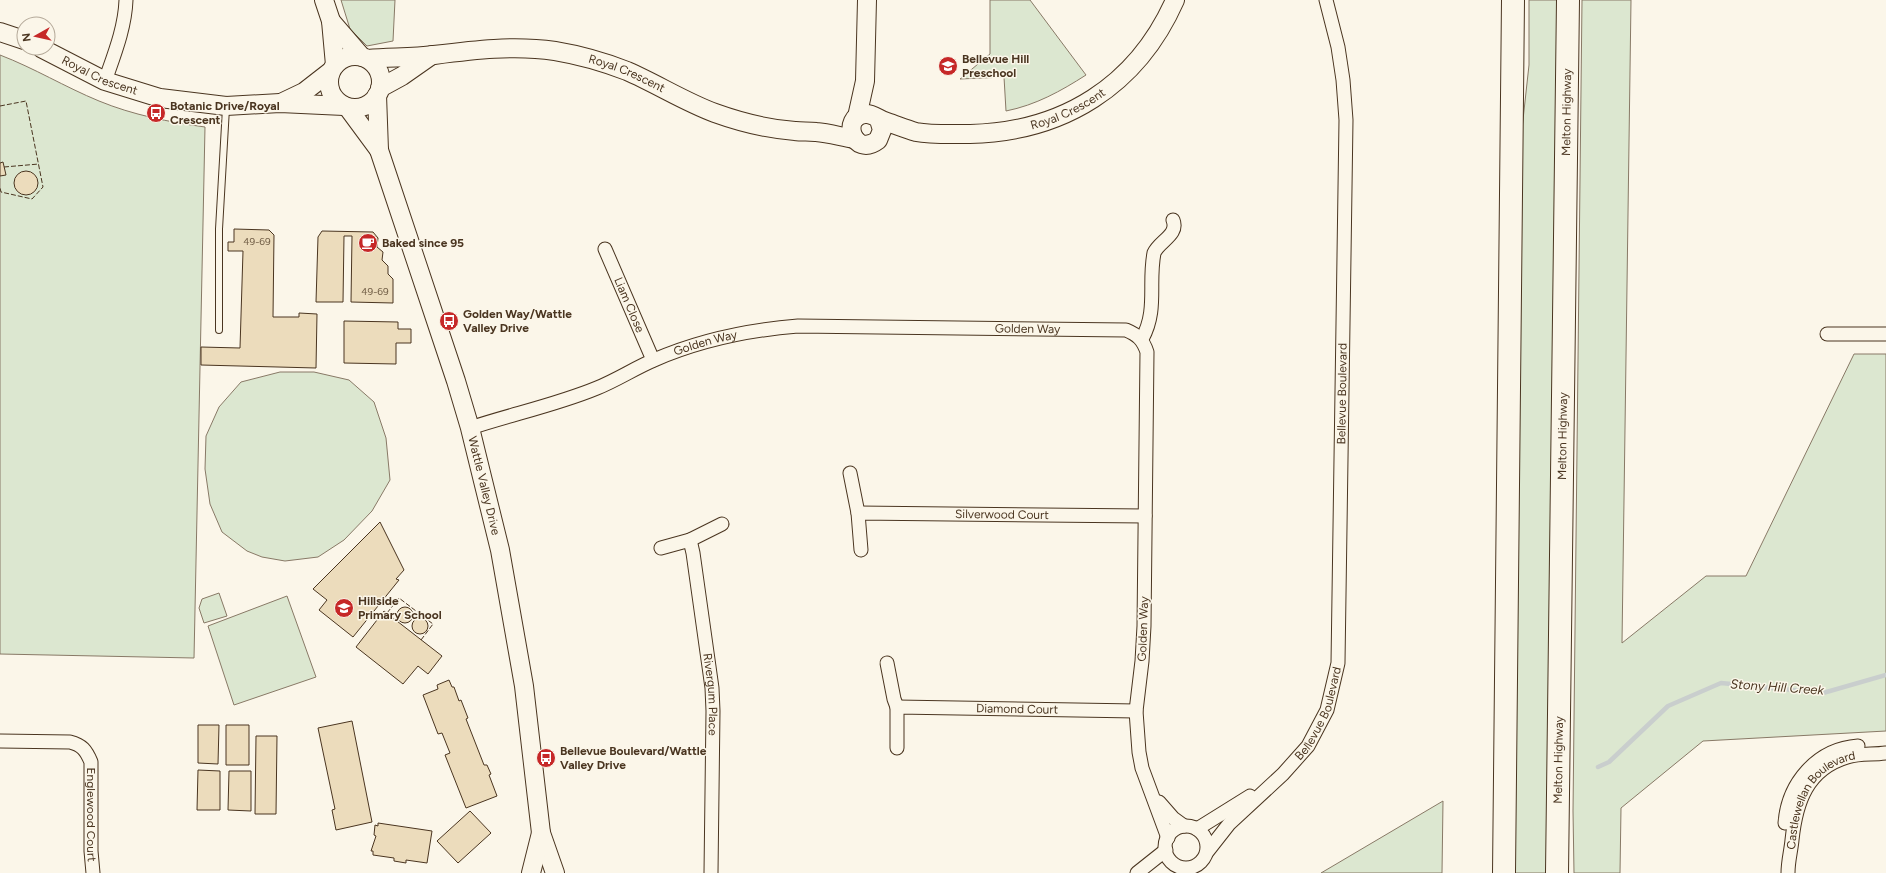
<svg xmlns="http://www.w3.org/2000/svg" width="1886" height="873" viewBox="0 0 1886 873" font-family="Figtree,sans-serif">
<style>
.green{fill:#dce7d0;stroke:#887966}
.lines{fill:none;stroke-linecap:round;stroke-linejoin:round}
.stream{stroke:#c9cecd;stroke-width:4.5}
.building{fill:#ecdcbc;stroke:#4a3520}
.lane-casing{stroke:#4a3520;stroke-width:8}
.street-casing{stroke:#4a3520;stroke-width:15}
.secondary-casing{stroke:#4a3520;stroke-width:20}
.highway-casing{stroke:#4a3520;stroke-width:24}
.lane{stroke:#fbf6e9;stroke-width:6}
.street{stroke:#fbf6e9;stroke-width:13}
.secondary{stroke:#fbf6e9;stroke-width:18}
.highway{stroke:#fbf6e9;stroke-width:22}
.fence{stroke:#4a3520;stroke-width:1;stroke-dasharray:5 2;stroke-linecap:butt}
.labels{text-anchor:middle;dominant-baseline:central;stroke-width:3;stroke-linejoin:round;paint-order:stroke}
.number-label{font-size:10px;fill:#725f47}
.poi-label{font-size:12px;font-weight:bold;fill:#4a3520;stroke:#fbf6e9;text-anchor:start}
.street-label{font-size:12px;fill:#4a3520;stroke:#fbf6e9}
.water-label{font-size:13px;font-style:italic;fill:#4a3520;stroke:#fbf6e9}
</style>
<rect width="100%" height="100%" fill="#fbf6e9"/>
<path class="green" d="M341,0H395L393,41L367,46L350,29Z
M990,0H1030L1086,75C1061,91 1036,105 1006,111L1004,77L960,79L990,54Z
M1529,0H1559L1548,873H1511L1520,147L1529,65Z
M1582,0H1631L1622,643L1706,576H1746L1854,354H1886V731L1703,741L1621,808L1620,873H1574L1573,811Z
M0,55C34,68 65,87 99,101C133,115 169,122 205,127L194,658L0,654Z
M280,372H314L349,380L374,402L386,438L390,480L372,511L344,540L318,557L285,561L262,557L247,551L222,532L210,504L205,469L206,436L219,407L241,382Z
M219,593L227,616L204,623L199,608L202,599Z
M287,596L316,677L234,705L208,626Z
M1443,801L1442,873H1321Z"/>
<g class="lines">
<path class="stream" d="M1598,767L1609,762L1668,706L1721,683L1823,693L1886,675"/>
</g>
<path class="building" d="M3,162L6,175L0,176V163Z
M14 183a12 12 0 1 1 24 0a12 12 0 1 1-24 0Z
M234,229L269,230L274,235L273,317H299V313L317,314L316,368L201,365V347L240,348L243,251H228V242H234Z
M322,231L373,232L378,238L377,247L383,252L382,260L388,266V274L393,279V303L351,302L352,236H344L343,302H316L318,237Z
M344,321L398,322V329H411V343H396V364L344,363Z
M380,522L404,570L396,579L399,580L353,637L319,610L327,600L313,589Z
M397 615a8 8 0 1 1 16 0a8 8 0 1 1-16 0Z
M384,611L442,656L428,674L418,666L403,684L356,647Z
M412 626a8 8 0 1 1 16 0a8 8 0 1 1-16 0Z
M449,680L452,687H454L459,701L461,700L468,718L466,719L484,765H487L491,774L489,775L497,796L466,808L445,755L450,753L442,733L438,734L423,695L438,689L437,685Z
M352,721L372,822L336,830L332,810L335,809L318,728Z
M198,725H219L218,764L198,763Z
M226,725H249V765H226Z
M256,736H277L276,814H255Z
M198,770L220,771V810H197Z
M229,771H251V811L228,810Z
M470,811L491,833L458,863L437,841Z
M378,823L432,831L427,863L406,860V863L394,861V858L373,855V851H371L376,836L374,835L375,825L378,826Z"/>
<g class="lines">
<g class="lane-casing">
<path id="lane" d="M219,330V229L226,108"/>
</g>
<g class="street-casing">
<g id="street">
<path d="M105,81C114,55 125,28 126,0"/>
<path id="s1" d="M605,249L653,360"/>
<path d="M1827,334H1886"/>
<path d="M1142,339C1158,310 1148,284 1154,253C1159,241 1179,235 1173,220"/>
<path id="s2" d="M470,428C512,414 556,405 597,388C617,380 635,368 654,360C700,340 748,330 798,326L1126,330C1138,335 1143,340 1147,352L1144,626L1142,661L1136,711L1139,752L1142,768L1168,838"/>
<path d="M850,473L858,513"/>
<path d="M690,540L722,524"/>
<path id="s3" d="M661,548L690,540L693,553L712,688L713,711L711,873"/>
<path id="s4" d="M861,550L858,513L1145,516"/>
<path d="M887,663L894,699L897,707"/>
<path id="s5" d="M0,741L70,742C82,745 86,750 91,762V851L93,873"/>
<path id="s6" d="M897,748V707L1136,711"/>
<path d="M1159,802L1173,818L1184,826"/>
<path d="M1785,823C1788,783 1817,749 1858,746"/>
<circle cx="1186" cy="847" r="21"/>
<path d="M1197,829L1250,796"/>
<path id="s7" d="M1207,852L1229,824L1283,774L1308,746L1327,710L1338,663L1346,120L1343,80L1338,47L1326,0"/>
<path d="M1137,873L1166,850"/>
<path id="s8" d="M1788,873C1788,861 1791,851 1792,840C1796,802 1807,769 1847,757C1860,753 1873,755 1886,753"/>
</g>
</g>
<g class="secondary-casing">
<g id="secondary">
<path d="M324,0L331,21L335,65"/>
<path d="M331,21L362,57"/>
<path d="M0,32L24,40"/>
<path id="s9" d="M41,48L105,81L160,98L226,106L280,103L344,106"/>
<circle cx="355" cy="82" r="26"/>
<path id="s10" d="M368,59C390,57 412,58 434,55C474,50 514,45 555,51C579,55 604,62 627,71C657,84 685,102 715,113C740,122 768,129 795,131C802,132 809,131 816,132C829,133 842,137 855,139"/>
<path d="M380,88L402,76L432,55"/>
<path id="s11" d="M377,95L379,150L456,381L470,428L500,550L524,686L541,833L555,873"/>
<path d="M283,102L304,92L331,71"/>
<path d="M348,108L379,150"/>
<path d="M857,117L865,81L867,0"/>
<path id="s12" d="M879,120L882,130L878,140C853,159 840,116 865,114C873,113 879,120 887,122C896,125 906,129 916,132C932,135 953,134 970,134C1063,132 1137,86 1175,0"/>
<path d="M531,873L541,833"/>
</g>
</g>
<g class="highway-casing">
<g id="highway">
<path d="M1504,873L1513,0"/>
<path id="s13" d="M1557,873L1568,0"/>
</g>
</g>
<use href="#lane" class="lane"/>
<use href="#street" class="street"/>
<use href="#secondary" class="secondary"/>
<use href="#highway" class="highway"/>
<path class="fence" d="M0,106L26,101L43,187L32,199L1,192L0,188
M4,167L39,164
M387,613L399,598L433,624L421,640"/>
</g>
<defs>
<g id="school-disc" transform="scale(1)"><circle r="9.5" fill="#c62828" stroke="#fbf6e9"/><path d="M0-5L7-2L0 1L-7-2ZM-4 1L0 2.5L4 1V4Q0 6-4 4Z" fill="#fff"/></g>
<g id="bus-disc" transform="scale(1)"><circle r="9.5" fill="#c62828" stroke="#fbf6e9"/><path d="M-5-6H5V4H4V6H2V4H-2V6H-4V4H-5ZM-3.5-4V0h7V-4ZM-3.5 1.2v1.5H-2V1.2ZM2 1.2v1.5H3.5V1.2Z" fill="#fff"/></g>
<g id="cafe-disc" transform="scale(1)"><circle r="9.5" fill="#c62828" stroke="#fbf6e9"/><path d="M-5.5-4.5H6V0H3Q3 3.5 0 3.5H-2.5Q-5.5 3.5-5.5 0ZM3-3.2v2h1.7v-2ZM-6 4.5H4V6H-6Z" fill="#fff"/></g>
</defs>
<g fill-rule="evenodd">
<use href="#school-disc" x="948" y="66"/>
<use href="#bus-disc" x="156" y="113"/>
<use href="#cafe-disc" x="368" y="243"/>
<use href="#bus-disc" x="449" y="321"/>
<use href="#school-disc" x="344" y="608"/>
<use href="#bus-disc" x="546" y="758"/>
</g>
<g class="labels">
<g class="number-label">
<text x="257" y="241">49-69</text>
<text x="375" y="291">49-69</text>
</g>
<g class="poi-label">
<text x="962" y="59">Bellevue Hill<tspan x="962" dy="14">Preschool</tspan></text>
<text x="170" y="106">Botanic Drive/Royal<tspan x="170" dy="14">Crescent</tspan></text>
<text x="382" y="243">Baked since 95</text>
<text x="463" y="314">Golden Way/Wattle<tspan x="463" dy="14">Valley Drive</tspan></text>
<text x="358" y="601">Hillside<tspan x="358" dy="14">Primary School</tspan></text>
<text x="560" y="751">Bellevue Boulevard/Wattle<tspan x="560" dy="14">Valley Drive</tspan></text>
</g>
<g class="street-label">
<text stroke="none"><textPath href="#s9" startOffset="65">Royal Crescent</textPath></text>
<text stroke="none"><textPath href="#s10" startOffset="263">Royal Crescent</textPath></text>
<text stroke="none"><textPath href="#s12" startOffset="291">Royal Crescent</textPath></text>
<text stroke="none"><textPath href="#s13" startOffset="761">Melton Highway</textPath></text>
<text stroke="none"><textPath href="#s1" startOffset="61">Liam Close</textPath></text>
<text stroke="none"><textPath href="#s2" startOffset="575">Golden Way</textPath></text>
<text stroke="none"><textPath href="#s2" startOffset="251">Golden Way</textPath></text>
<text stroke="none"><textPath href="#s7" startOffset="505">Bellevue Boulevard</textPath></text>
<text stroke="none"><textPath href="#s13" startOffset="437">Melton Highway</textPath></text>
<text stroke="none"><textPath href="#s11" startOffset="407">Wattle Valley Drive</textPath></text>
<text stroke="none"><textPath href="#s4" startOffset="181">Silverwood Court</textPath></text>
<text transform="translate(1143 629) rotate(-88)">Golden Way</text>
<text stroke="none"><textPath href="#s3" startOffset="186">Rivergum Place</textPath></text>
<text stroke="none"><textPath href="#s6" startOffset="161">Diamond Court</textPath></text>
<text stroke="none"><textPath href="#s7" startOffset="181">Bellevue Boulevard</textPath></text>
<text stroke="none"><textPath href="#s13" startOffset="113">Melton Highway</textPath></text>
<text stroke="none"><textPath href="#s8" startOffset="86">Castlewellan Boulevard</textPath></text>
<text stroke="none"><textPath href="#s5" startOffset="153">Englewood Court</textPath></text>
</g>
<g class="water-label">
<text transform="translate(1777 687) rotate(4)">Stony Hill Creek</text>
</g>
</g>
<g transform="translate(36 36) rotate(262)"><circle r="19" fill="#fbf6e9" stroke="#b4a999"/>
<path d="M0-3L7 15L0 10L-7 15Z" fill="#c62828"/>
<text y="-6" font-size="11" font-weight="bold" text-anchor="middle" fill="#4a3520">N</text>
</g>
</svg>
